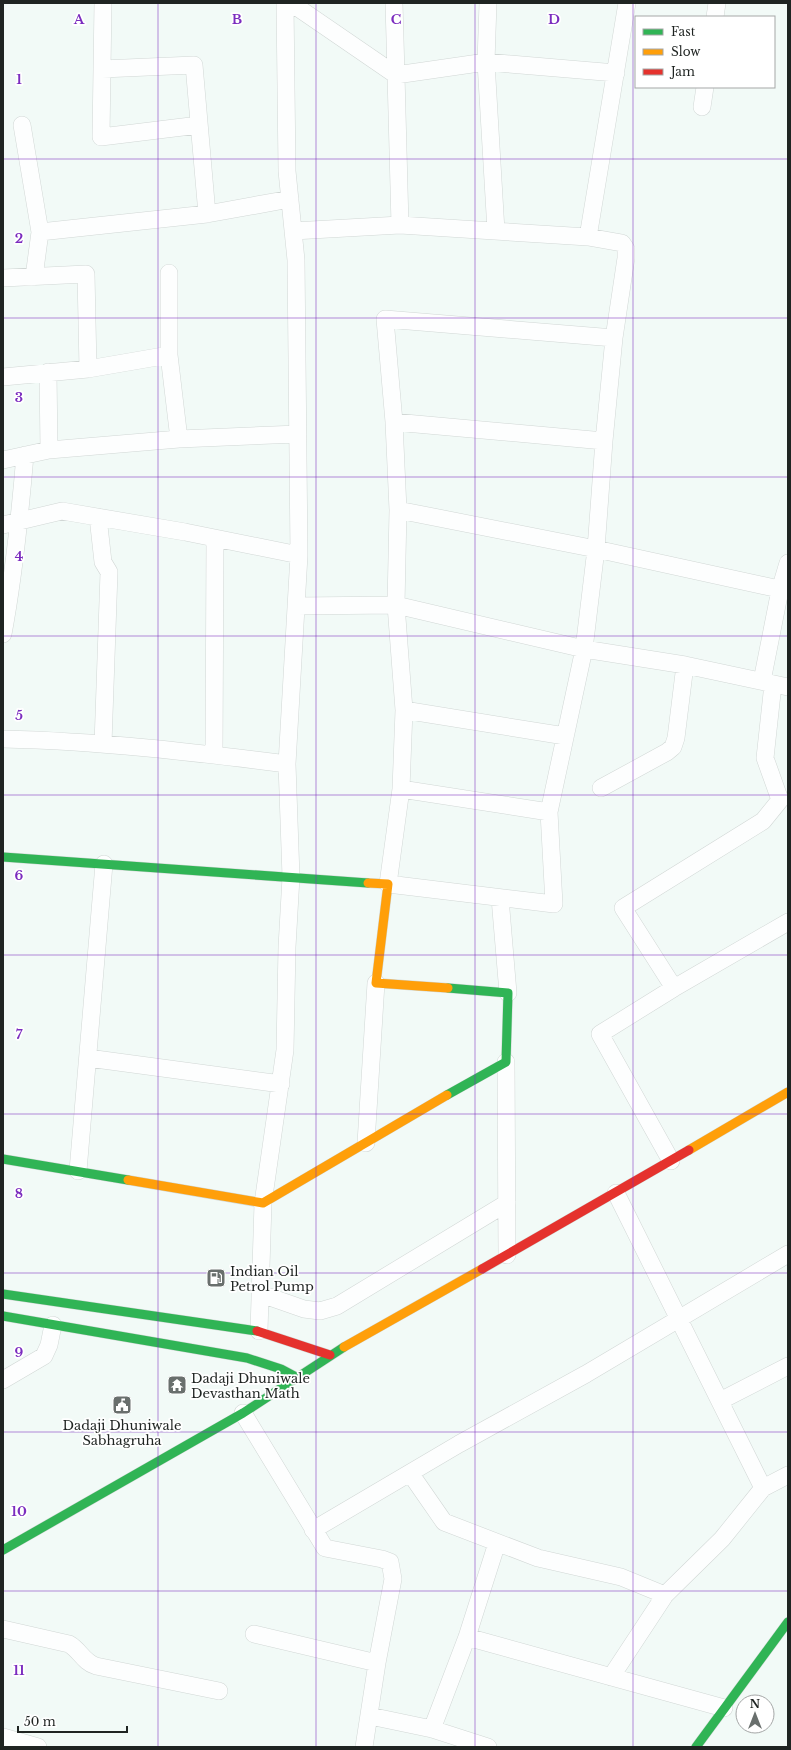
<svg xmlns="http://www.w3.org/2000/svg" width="791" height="1750" viewBox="0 0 791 1750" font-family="'Libre Baskerville',serif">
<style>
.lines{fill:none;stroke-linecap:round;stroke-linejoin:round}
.street-casing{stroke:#d1d7d5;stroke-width:18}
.fast-casing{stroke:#d1d7d5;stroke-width:10}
.slow-casing{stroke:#d1d7d5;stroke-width:10}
.jam-casing{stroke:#d1d7d5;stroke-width:10}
.street{stroke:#fdfefe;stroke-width:17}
.fast{stroke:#30b455;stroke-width:9}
.slow{stroke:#ff9f0a;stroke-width:9}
.jam{stroke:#e5322d;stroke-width:9}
.grid{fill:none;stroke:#7b2cbf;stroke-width:1;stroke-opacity:0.55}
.labels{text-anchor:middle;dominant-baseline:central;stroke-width:3.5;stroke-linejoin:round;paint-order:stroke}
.poi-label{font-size:13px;fill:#1f2422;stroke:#fff;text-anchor:start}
.grid-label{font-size:13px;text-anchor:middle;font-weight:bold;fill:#7b2cbf;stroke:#fff;stroke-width:3.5;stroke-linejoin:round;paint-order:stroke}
</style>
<rect width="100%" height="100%" fill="#f2faf7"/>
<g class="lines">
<g class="street-casing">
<path id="street" d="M285,3L287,171L296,260L299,555
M291,3L396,75L400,225
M394,3L396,75L486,62L496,231
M488,3L486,62L616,73
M715,17L717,3
M102,69L103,3
M702,107L705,87
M22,125L40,232
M207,214L290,199
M293,231L400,225L588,237L622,243L626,249V258L614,338
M588,237L627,3
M169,273V355
M34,277L40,232L207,214L194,65L102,69L101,137L199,125
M3,278L86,274L88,369
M48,372L49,450
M3,377L88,369L169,355L179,439L49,450L3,460
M394,422L604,441L596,549L584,649L549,812L554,904L388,884L401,789
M179,439L298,434
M604,441L614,338L385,319L394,422L398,510L596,549L788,591
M398,510L396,605L404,710L401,789L549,812
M98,517L103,562L109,572L103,744
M3,525L62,511L185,532L299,555L287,764
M296,606L396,605L584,649L685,665L788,687
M3,634C14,575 20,515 25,455
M762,681L780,590L788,563
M404,710L565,736
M3,739C98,741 192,752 287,764L291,877L287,947L285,1050L263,1203L259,1331
M214,755L215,538
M601,788L667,752L673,747L676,738L685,665
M500,898L508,993
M674,988L623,908L763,821L780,800L765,758L773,684
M88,1058L281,1084
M506,1062L507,1255
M366,1143L376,983
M671,1161L600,1034L674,988L788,922
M78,1171L104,864
M616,1193L763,1488
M261,1294L304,1309L320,1311L337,1306L507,1203
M3,1380L44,1356L49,1345L53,1325
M720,1401L788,1366
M243,1413L325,1548L382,1559L390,1562L393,1579L377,1663L364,1747
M410,1473L444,1522L538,1558L621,1577L665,1595
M313,1530L459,1444L586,1374L788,1254
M3,1629L69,1644C80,1650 83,1662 96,1666L219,1691
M254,1634L377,1663
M467,1637L724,1708
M611,1677L665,1595L722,1539L763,1488L788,1475
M370,1716L432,1729L488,1747
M432,1729L467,1637L497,1543
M3,1737L38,1747"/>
</g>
<g class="fast-casing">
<path id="fast" d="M3,857L368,883
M447,1095L506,1062L508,993L448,988
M3,1159L128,1180
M3,1294L257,1331
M3,1316L247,1358L281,1369L296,1377
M3,1550L243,1413L344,1347
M696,1747L788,1622"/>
</g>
<g class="slow-casing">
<path id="slow" d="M368,883L388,884L376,983L448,988
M689,1150L788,1092
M128,1180L263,1203L447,1095
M344,1347L482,1269"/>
</g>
<g class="jam-casing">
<path id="jam" d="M482,1269L689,1150
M257,1331L330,1355"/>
</g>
<use href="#street" class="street"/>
<use href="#fast" class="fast"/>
<use href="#slow" class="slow"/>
<use href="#jam" class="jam"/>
</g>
<path class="grid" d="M158,3V1747M316,3V1747M475,3V1747M633,3V1747M3,159H788M3,318H788M3,477H788M3,636H788M3,795H788M3,955H788M3,1114H788M3,1273H788M3,1432H788M3,1591H788"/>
<defs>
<g id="fuel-square" transform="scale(1)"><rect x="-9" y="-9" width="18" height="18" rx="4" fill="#696f6d" stroke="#fff"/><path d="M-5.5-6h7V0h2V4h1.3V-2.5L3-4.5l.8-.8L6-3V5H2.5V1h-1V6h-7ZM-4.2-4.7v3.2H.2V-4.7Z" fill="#fff"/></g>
<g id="temple-square" transform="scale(1)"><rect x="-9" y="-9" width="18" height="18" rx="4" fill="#696f6d" stroke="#fff"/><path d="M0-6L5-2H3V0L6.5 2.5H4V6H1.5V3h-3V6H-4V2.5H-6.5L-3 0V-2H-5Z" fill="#fff"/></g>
<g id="civic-square" transform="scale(1)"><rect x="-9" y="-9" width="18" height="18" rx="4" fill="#696f6d" stroke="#fff"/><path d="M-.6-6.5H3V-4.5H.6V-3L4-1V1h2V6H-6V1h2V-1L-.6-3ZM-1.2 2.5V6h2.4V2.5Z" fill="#fff"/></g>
</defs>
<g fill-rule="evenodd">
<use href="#fuel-square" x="216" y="1278"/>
<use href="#temple-square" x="177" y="1385"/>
<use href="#civic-square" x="122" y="1405"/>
</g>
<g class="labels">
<g class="poi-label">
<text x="230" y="1271">Indian Oil<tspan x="230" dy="15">Petrol Pump</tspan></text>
<text x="191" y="1378">Dadaji Dhuniwale<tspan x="191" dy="15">Devasthan Math</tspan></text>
<text x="122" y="1425" text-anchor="middle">Dadaji Dhuniwale<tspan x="122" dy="15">Sabhagruha</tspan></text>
</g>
</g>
<g class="grid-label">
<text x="79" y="24">A</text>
<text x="237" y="24">B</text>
<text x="396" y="24">C</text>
<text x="554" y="24">D</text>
<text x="19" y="84">1</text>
<text x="19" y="243">2</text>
<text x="19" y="402">3</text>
<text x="19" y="561">4</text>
<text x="19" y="720">5</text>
<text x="19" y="880">6</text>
<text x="19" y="1039">7</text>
<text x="19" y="1198">8</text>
<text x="19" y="1357">9</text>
<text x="19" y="1516">10</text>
<text x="19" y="1675">11</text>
</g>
<rect width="791" height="1750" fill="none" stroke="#1f2422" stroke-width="8"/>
<rect x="635" y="16" width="140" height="72" fill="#ffffff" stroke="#a5a7a7"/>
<rect x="643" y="29" width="20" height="6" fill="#30b455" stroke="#a5a7a7"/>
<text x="671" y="36" font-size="12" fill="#1f2422">Fast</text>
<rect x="643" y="49" width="20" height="6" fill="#ff9f0a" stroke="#a5a7a7"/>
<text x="671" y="56" font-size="12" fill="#1f2422">Slow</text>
<rect x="643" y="69" width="20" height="6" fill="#e5322d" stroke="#a5a7a7"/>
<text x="671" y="76" font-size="12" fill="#1f2422">Jam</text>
<g transform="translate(755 1714)"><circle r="19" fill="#ffffff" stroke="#a5a7a7"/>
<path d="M0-3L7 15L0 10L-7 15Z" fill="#696f6d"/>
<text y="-6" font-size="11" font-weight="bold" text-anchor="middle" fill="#1f2422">N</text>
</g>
<path d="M18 1726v6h109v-6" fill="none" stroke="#1f2422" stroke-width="2"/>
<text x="24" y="1726" font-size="12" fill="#1f2422" stroke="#ffffff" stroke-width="3" paint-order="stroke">50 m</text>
</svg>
